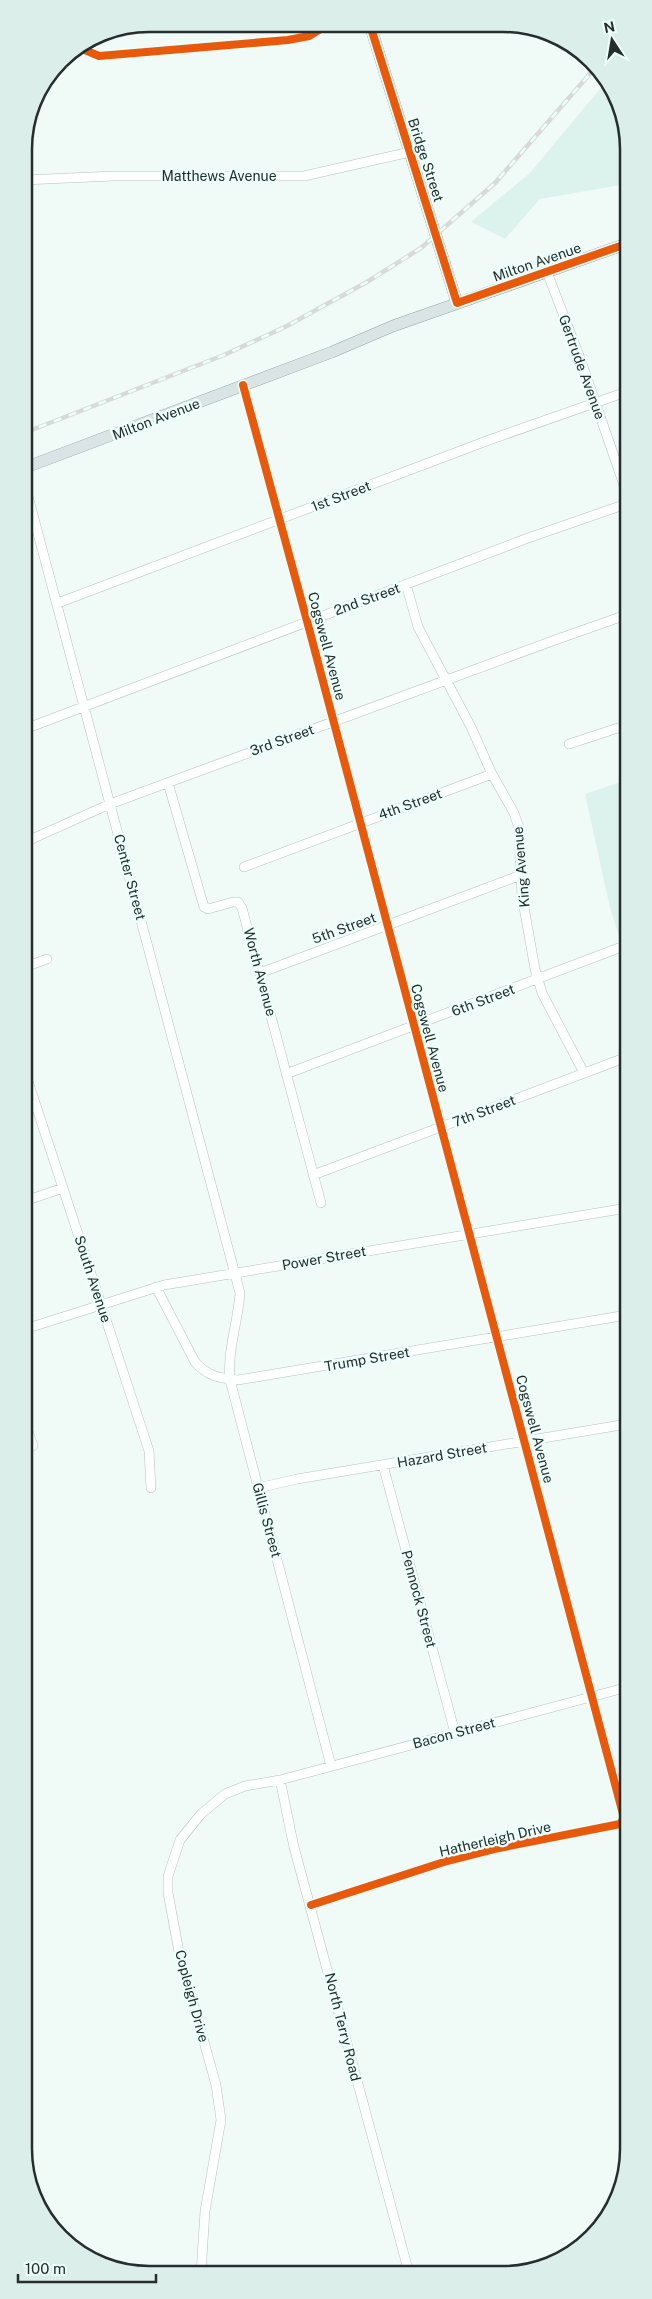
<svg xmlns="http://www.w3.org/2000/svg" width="652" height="2299" viewBox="0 0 652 2299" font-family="'Public Sans',sans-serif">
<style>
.built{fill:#dcf2ed}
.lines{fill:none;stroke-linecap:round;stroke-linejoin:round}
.minor-casing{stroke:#b8c1bf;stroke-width:10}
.major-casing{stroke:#92a6a7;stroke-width:12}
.minor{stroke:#fdfefe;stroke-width:9}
.major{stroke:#dbe4e4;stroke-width:11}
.rail-casing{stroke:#d7dad9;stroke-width:4.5}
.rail{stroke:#ecfffa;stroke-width:2.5;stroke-dasharray:8;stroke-linecap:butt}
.cycleway-casing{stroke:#ecfffa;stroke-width:11}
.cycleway{stroke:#e8590c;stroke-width:8}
.labels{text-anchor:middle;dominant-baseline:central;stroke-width:5;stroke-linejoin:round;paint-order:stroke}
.street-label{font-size:14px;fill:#252e2c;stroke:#ecfffa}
.rim{fill:none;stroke:#252e2c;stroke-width:2.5}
</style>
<rect width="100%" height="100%" fill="#f0fbf8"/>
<path class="built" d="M604,84L626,126V184L540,199L505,239L471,222L530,173Z
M627,780V960L610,908L585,794Z"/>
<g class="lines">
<g class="minor-casing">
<path id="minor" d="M24,180L113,176H304L410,152
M547,272L580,358L626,491
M243,385L307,621L624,1818L620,1824L494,1849L447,1861L311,1905
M24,481L240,1293C238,1322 227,1351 230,1380L331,1766
M406,584L418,627L471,727L492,774L514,813L519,828L522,896L535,969L542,993L584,1073
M58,603L489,440L626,392
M25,729L528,538L626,504
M569,744L627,725
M168,783L204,907L208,909L233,902H238L242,908L321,1203
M25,842L110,804L555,640L626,615
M244,867L492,774
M25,967L47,959
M260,973L521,875
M25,1072L149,1451L151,1488
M286,1074L624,946
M313,1175L627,1057
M25,1201L63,1188
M156,1287L195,1362C207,1376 219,1378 238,1380L627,1315
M25,1329L164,1285L627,1208
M25,1422L33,1446
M383,1465L455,1733
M258,1488L297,1479L627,1424
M280,1780C285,1802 289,1825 294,1847C333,1989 372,2131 409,2273
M201,2273L205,2211L221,2120L216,2085L179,1952L168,1893V1876L180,1840L201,1814L225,1794L245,1786L280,1780L628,1687"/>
</g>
<g class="major-casing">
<path id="major" d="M370,25L457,303
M24,468L332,352L393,326L626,244"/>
</g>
<use href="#minor" class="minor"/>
<use href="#major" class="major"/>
<g class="rail-casing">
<path id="rail" d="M24,433L224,355L285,327L367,282L421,248L495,183L595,68"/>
</g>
<use href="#rail" class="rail"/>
<g class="cycleway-casing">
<path id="cycleway" d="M370,25L457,303L626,244
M80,48L99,56L288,40L309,36L327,25
M243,385L307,621L624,1818L620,1824L494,1849L447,1861L311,1905"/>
</g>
<use href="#cycleway" class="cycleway"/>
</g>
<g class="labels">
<g class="street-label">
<text transform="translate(426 160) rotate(72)">Bridge Street</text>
<text x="219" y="176">Matthews Avenue</text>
<text transform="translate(537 262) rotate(-19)">Milton Avenue</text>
<text transform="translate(582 367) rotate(70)">Gertrude Avenue</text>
<text transform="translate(156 419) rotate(-21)">Milton Avenue</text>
<text transform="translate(341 496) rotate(-21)">1st Street</text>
<text transform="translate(367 599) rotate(-20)">2nd Street</text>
<text transform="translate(327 646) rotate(75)">Cogswell Avenue</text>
<text transform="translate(282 740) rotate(-20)">3rd Street</text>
<text transform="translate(410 804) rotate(-20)">4th Street</text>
<text transform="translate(521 867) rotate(-95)">King Avenue</text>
<text transform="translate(130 877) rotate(75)">Center Street</text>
<text transform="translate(344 928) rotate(-20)">5th Street</text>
<text transform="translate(260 972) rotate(75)">Worth Avenue</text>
<text transform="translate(483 1000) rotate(-21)">6th Street</text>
<text transform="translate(430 1038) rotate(75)">Cogswell Avenue</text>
<text transform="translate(484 1111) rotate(-21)">7th Street</text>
<text transform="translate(324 1258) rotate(-10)">Power Street</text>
<text transform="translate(93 1279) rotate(72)">South Avenue</text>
<text transform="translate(367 1359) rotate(-10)">Trump Street</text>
<text transform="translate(535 1429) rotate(75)">Cogswell Avenue</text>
<text transform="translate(442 1455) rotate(-10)">Hazard Street</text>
<text transform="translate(267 1520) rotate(75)">Gillis Street</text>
<text transform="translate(419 1599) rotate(75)">Pennock Street</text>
<text transform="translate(454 1733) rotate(-15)">Bacon Street</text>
<text transform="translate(495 1839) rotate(-13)">Hatherleigh Drive</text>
<text transform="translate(192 1996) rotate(75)">Copleigh Drive</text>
<text transform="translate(343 2027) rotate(76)">North Terry Road</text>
</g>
</g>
<path d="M0 0H652V2299H0ZM149 32H503A117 117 0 0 1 620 149V2149A117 117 0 0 1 503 2266H149A117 117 0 0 1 32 2149V149A117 117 0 0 1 149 32Z" fill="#dceeea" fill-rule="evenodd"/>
<path class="rim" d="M149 32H503A117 117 0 0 1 620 149V2149A117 117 0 0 1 503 2266H149A117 117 0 0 1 32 2149V149A117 117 0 0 1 149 32Z"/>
<g transform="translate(612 40) rotate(348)" stroke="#ecfffa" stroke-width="4" paint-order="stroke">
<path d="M0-4L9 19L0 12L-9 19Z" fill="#252e2c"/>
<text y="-8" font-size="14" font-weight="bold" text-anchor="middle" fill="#252e2c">N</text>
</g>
<path d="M18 2274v8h138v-8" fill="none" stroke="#252e2c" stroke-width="2.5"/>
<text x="25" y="2274" font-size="15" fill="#252e2c" stroke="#ecfffa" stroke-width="4" paint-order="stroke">100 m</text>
</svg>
